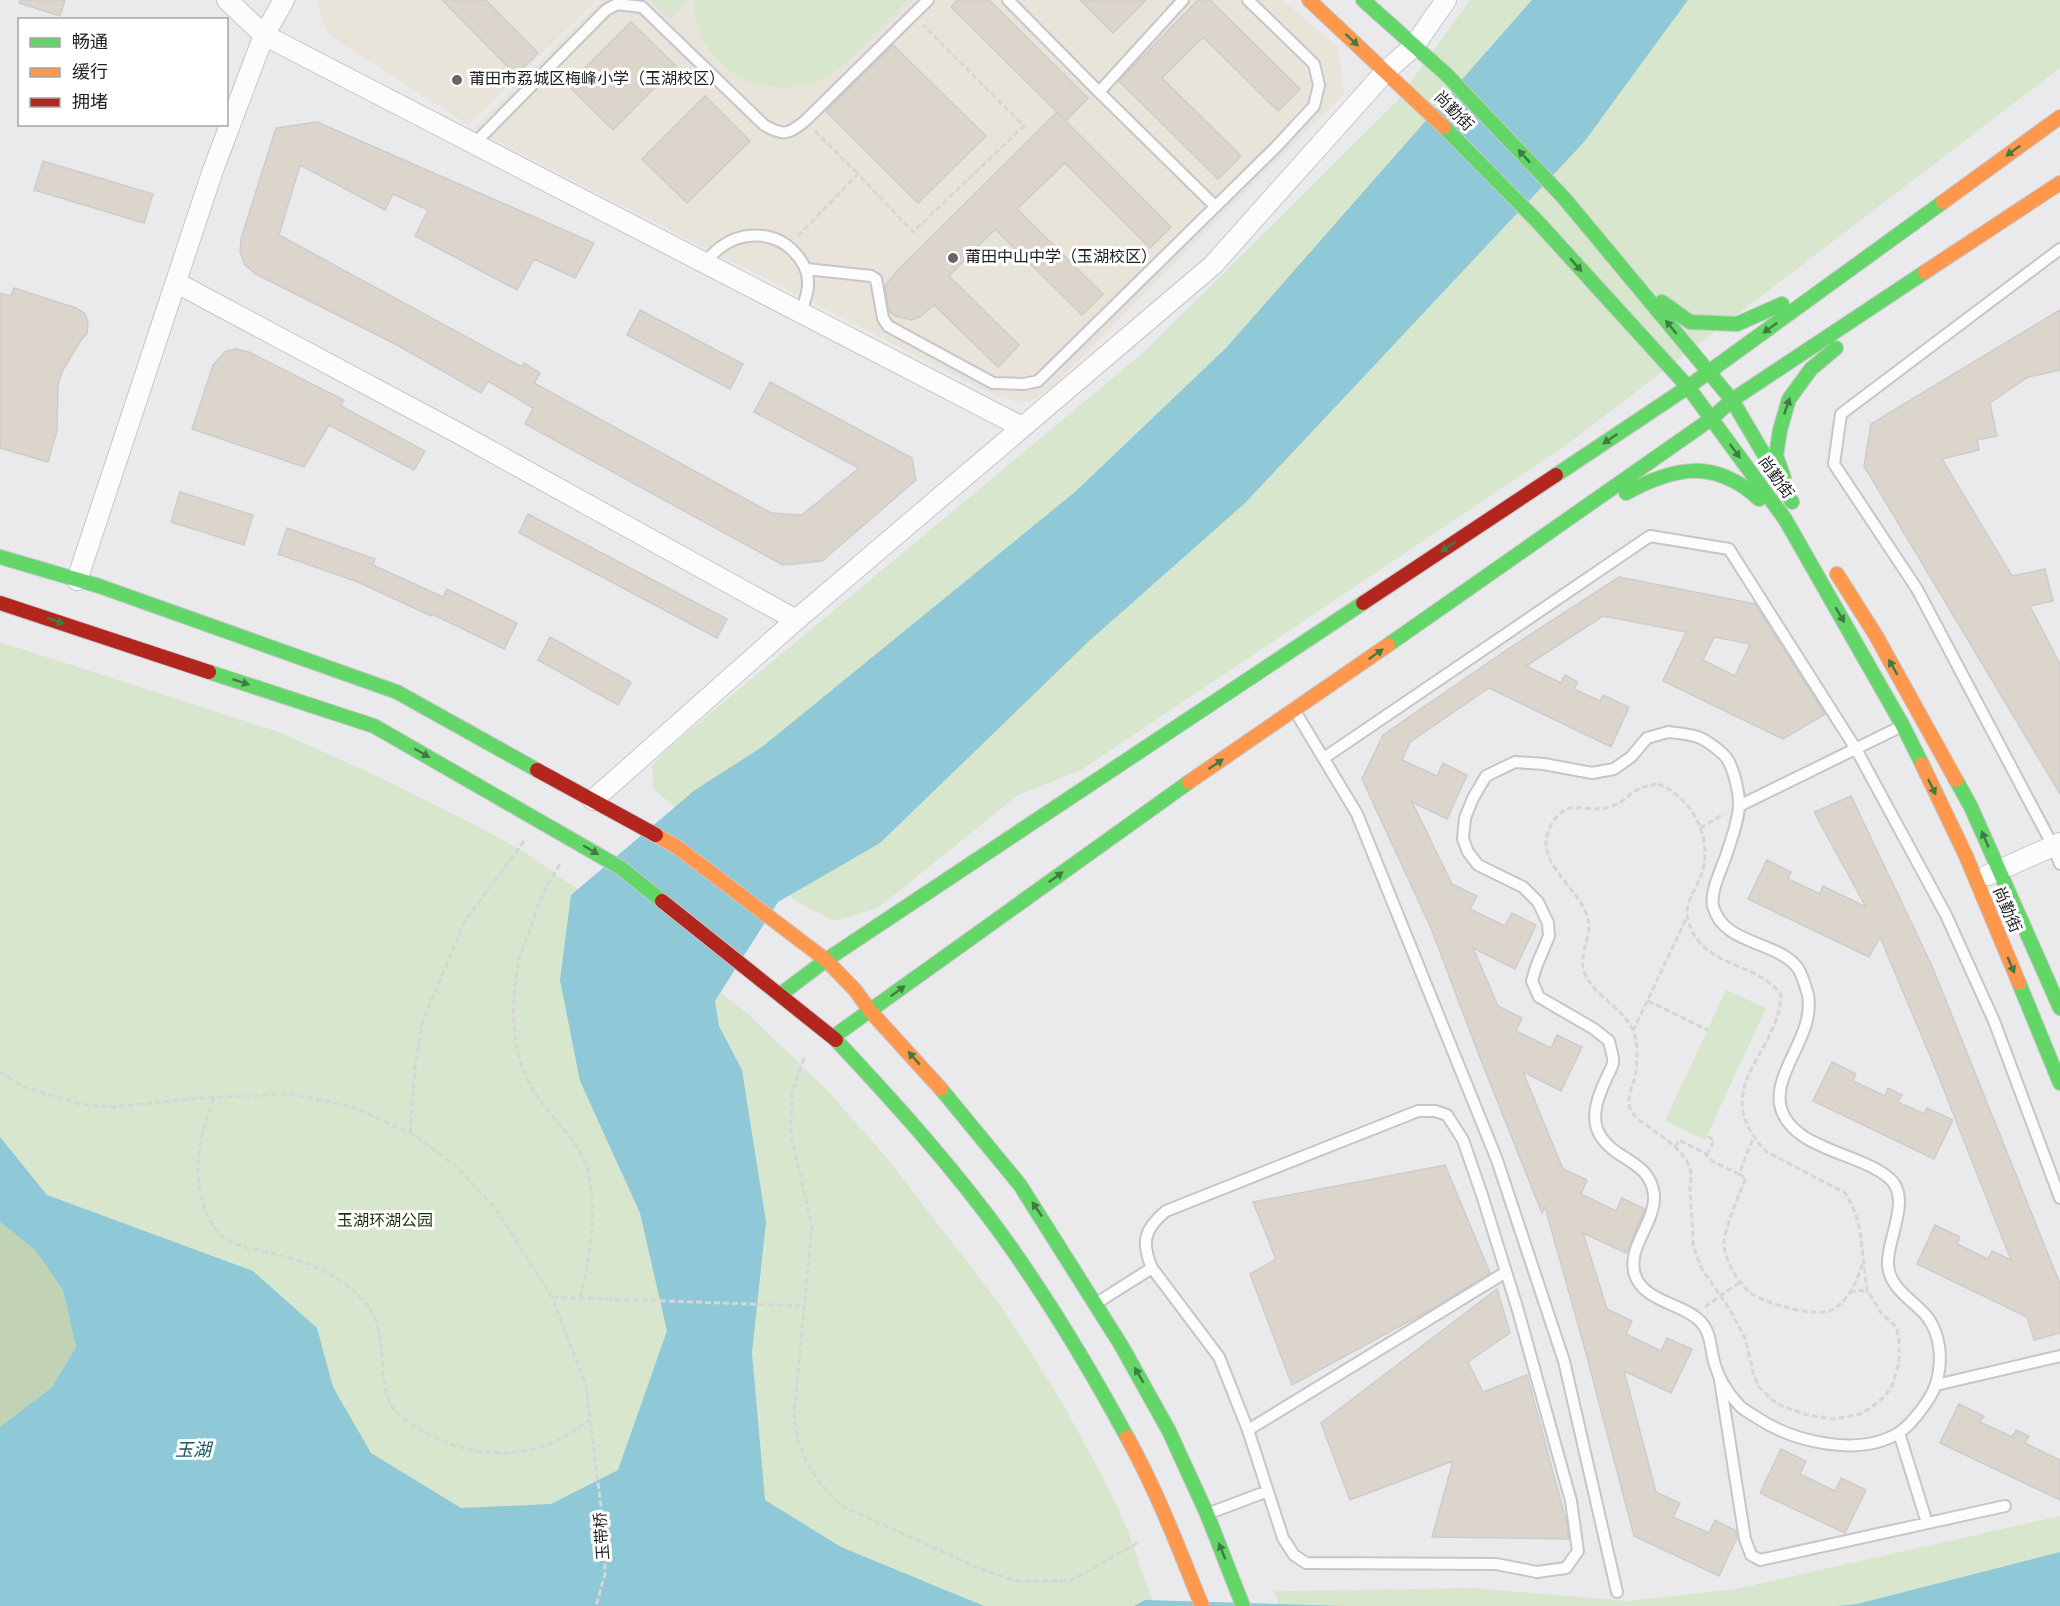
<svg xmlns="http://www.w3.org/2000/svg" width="2060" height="1606" viewBox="0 0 2060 1606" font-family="Overpass,'Noto Sans SC',sans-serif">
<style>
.education{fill:#e9e4da}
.green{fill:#d7e6cd}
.forest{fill:#c2d3b5}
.water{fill:#8fc8d7}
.building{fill:#dcd5cb;stroke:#cdcccd;stroke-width:1.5;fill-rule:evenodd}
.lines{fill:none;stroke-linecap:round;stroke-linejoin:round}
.lane-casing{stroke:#c6c6c9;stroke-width:14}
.street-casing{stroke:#c6c6c9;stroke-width:22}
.fast-casing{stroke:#c6c6c9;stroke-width:16}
.slow-casing{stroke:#c6c6c9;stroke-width:16}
.jam-casing{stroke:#c6c6c9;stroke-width:16}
.path{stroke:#d6d6d8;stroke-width:3;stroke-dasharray:6 3;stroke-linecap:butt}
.lane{stroke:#fcfcfc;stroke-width:10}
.street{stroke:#fcfcfc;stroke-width:20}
.fast{stroke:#63d668;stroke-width:14}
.slow{stroke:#ff974d;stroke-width:14}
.jam{stroke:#b3261e;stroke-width:14}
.oneway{fill:#417a44}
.poi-dot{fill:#666668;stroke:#fff;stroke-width:2}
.labels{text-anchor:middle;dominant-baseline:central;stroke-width:6;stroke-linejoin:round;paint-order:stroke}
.poi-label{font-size:16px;fill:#1f1f20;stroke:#fff;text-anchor:start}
.street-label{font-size:16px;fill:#1f1f20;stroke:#fff}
.park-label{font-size:16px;fill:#1d3107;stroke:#fff}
.water-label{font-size:18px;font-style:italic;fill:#145968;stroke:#fff}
</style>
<rect width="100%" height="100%" fill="#eaeaed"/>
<path class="education" d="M318,0H598L468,125L329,35L322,21Z
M601,0H1283L1338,47L1344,94L1052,387L1034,400L1022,403L995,396L473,129Z"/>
<path class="green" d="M649,0H689L671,20Z
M694,0H908C886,21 859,54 835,71C801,95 754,93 723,65C706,50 692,24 694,0Z
M1470,0H2060V68L1565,446L1081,770L1018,795L878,908L835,921L797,902L654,790L652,765L671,746L1144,352L1396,102Z
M0,642L279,732L379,777L481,828L529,855L570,884L619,912L748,1014L827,1090L886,1157L1002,1307L1063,1404L1111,1493L1128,1531L1146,1584L1156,1606H0Z
M1726,990L1766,1008L1705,1140L1665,1121Z
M2060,1516V1606H1279L1274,1591L1474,1588L1627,1601L1736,1589Z"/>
<path class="forest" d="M0,1222L35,1250L63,1290L76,1347L52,1387L0,1427Z"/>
<path class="water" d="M1532,0H1688L1584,142L1245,503L1088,642L880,843L778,902L715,1001L719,1026L742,1070L766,1222L752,1353L765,1500L841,1547L984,1606H0V1427L52,1387L76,1347L63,1290L35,1250L0,1222V1137L47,1195L253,1271L317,1328L333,1387L371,1453L461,1508L551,1504L618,1470L667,1331L640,1213L580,1081L560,980L571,895L695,790L762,747L1075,492L1226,348Z
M2060,1552V1606H1837L1857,1604Z
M1145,1600L1344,1606H1134Z"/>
<path class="building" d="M20,0H65L60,16L19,3Z
M442,0H486L538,53L516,75Z
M958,0H989L1088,98L1066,121L951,7Z
M1080,0H1146L1113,33Z
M1198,0H1210L1300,89L1278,111L1203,37L1162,78L1241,156L1218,179L1119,81Z
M631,22L676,66L613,130L568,85Z
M893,45L986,136L918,203L826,111Z
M705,96L750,141L687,203L642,159Z
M1057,112L1171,227L1150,248L1065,163L1017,209L1103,294L1082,315L995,229L949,276L1019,345L998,367L934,305L921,316L912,320L895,316L889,311L885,286L898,270Z
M317,122L594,243L575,278L534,259L517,290L415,236L428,210L393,194L385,210L300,165L279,235L522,367L524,363L540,373L534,383L771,513L802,515L859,468L754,412L770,382L912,458L916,480L822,561L783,565L525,424L533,408L488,381L481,393L399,346L256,274L245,265L240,252L241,239L276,128Z
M43,161L153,194L144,223L34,190Z
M14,288L76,308L84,313L88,321L87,334L81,340L63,370L58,384L57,431L48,462L0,448V293L11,296Z
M640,310L743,364L730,389L627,335Z
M2060,310V370L2028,377L1990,403L1997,436L1977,440L1979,450L1942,459L2012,576L2045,569L2053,601L2030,606L2060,664V794L1864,466L1871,424Z
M236,349L249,352L344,400L341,406L425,451L414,470L329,425L304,467L192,429L213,365L226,351Z
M180,492L253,515L244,545L171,522Z
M528,514L727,619L717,638L519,533Z
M287,528L375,559L373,565L443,597L447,589L517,623L504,649L432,614L431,616L358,582L278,554Z
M1619,577L1755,604L1825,714L1783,739L1663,681L1686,632L1603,616L1526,666L1561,683L1565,675L1578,682L1574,689L1600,701L1603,695L1629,707L1611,747L1489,688L1410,742L1402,760L1437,776L1443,763L1467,775L1447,819L1412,802L1452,884L1477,896L1470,909L1505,926L1512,913L1536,925L1515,969L1473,948L1498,1006L1522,1018L1516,1031L1551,1048L1557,1035L1582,1047L1561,1091L1523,1072L1563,1169L1587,1180L1581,1194L1616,1211L1622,1198L1645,1209L1626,1253L1583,1233L1607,1309L1632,1321L1626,1334L1661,1351L1667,1338L1692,1349L1671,1393L1624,1371L1656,1492L1680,1503L1673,1517L1709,1533L1715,1520L1736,1531L1737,1538L1719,1576L1634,1536L1586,1353L1545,1207L1542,1213L1477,1050L1431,928L1362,779L1383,735L1508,649ZM1714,637L1750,644L1735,676L1703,660Z
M550,637L631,682L618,705L538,660Z
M1851,796L1932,966L2060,1284V1333L2034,1340L2027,1317L1917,1264L1935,1225L1960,1237L1957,1244L1988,1259L1992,1251L2011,1260L1936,1070L1880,937L1869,957L1748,899L1767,860L1791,872L1788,879L1820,894L1823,886L1866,907L1814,812Z
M1832,1062L1856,1074L1853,1081L1885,1096L1888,1088L1902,1095L1898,1102L1924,1114L1927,1108L1953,1120L1934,1159L1813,1101Z
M1445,1165L1490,1273L1437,1306L1292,1385L1250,1274L1276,1259L1253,1202Z
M1497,1289L1510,1333L1468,1362L1483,1392L1527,1375L1567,1524L1569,1539L1432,1537L1453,1461L1350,1500L1321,1423Z
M1959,1404L1984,1416L1980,1422L2012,1437L2016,1430L2029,1436L2025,1443L2060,1460V1500L1940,1443Z
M1781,1449L1806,1461L1800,1474L1835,1491L1841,1478L1866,1490L1845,1533L1760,1493Z"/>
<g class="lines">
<g class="lane-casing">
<path id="lane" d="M1008,0L1099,92
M1183,0L1099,92L1215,206
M474,144L606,10L617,4L642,7L764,125C783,136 788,135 805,121L928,0
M2060,249L1841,414L1834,464L1917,589L2053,846L2060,864
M704,263C710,257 715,251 721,247C743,230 776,232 794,252C803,261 809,273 808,286C808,294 803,304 801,313
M806,269L871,276L876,279L883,318L888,326L993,383L1024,384L1038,381L1277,146L1314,106L1319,85L1314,64L1248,0
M1295,711L1357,814L1497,1160L1564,1361L1617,1592
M1668,732C1677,733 1689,734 1698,737C1706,740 1723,752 1728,760C1734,771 1739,791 1739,804C1739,820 1731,840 1726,856C1721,870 1710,892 1713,906C1723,945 1775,940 1797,967C1802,973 1806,988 1808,995C1815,1035 1775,1069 1780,1104C1788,1149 1859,1152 1889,1178C1913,1198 1886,1240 1888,1265C1890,1290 1914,1300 1928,1318C1940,1335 1942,1357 1938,1376C1936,1389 1929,1400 1921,1410C1915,1418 1909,1426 1900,1432C1860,1458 1793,1442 1756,1417C1750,1413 1743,1410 1738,1404C1728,1393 1719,1379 1715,1365C1710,1350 1712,1334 1701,1322C1683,1303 1644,1302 1635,1275C1626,1247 1656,1223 1654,1195C1650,1160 1615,1161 1600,1135C1589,1117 1599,1094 1607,1077C1609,1072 1612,1068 1613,1063C1614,1057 1610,1047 1609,1041L1594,1029L1539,997L1532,981L1536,967L1549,936L1548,923L1538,902L1523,887L1478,865L1468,852L1463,839L1465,818L1473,798L1486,776L1515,762L1544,764L1592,773L1614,769L1631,757L1647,738Z
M1324,758L1650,536L1729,549L1856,749L1946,915L1994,1021L2060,1198
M1739,806L1902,726
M1418,1111H1435L1447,1115L1463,1140L1482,1195L1517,1307L1571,1501L1578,1551L1566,1568L1537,1572L1496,1564L1306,1563L1294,1555L1283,1538L1248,1430L1219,1357L1152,1268C1141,1242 1144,1229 1166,1211Z
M1095,1304L1152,1268
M1720,1380L1745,1539L1751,1555L1760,1560L2005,1506
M1936,1385L2060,1356
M1248,1430L1506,1272
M1899,1433L1927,1523
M1207,1514L1268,1491"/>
</g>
<g class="street-casing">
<path id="street" d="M227,0L264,35L1022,427
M177,283L458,433L796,620
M77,580L213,170L264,35L284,0
M593,800L796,620L1213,265L1386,71L1414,46L1446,0
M1988,875L2060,843"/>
</g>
<g class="fast-casing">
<path id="fast" d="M1363,0L1447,75L1564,198L1732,400L1792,502
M1444,127L1537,221L1688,387L1785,519L1903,726L1922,764
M1662,302L1690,322L1737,324L1782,304
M1556,475L1688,387L1943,202
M1784,478L1776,456L1780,430L1789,399L1811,369L1836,348
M1626,493C1676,466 1715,459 1759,499
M0,557L99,586L397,692L537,770
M1388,645L1711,419L1732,400L1925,272
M209,672L374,726L621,868L662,901
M1956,780L1971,807L2060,1008
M2019,983L2060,1083
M781,994L826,960L1363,603
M833,1037L1189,782
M836,1040C894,1102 952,1166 1002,1235C1048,1299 1089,1367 1127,1437
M941,1089L1020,1185L1121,1345L1169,1431L1207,1514L1243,1606"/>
</g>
<g class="slow-casing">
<path id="slow" d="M1309,0L1444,127
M1943,202L2060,117
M1925,272L2060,183
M1837,574L1875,634L1956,780
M1922,764L1966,856L2019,983
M1189,782L1388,645
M656,835L677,847L826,960L855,990L871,1012L941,1089
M1127,1437C1157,1491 1179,1549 1202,1606"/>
</g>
<g class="jam-casing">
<path id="jam" d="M0,603L209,672
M1363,603L1556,475
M537,770L656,835
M662,901L836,1040"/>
</g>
<path class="path" d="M815,131L858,174
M798,236L858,174L913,232L1024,126L923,25
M1658,784C1692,797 1713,837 1702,873C1697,889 1683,903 1688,920C1701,969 1760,962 1781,995C1778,1057 1705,1089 1767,1152L1845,1193L1849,1200L1856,1214L1860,1231L1867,1290L1881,1313L1896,1327L1899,1338V1363L1892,1386L1885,1396L1869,1409L1860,1414L1834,1419L1807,1415L1782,1406L1772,1400L1759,1387L1754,1376L1745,1338L1729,1308L1702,1269L1693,1246C1693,1227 1691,1209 1690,1191C1690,1184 1692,1175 1690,1168C1684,1152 1670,1142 1656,1132C1647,1125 1634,1119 1630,1108C1626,1096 1634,1084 1636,1072C1637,1062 1638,1046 1635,1036C1627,1008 1594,998 1584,972C1578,956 1592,937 1588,919C1580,887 1532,862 1550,827C1553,820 1559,814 1565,810C1577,804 1596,812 1610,807C1631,800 1629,787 1658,784Z
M1700,828L1724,814
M560,864C553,876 545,888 540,900C537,907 535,915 533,922C528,936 520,950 518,965C510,1009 511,1058 537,1096C555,1122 583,1144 589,1176C597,1217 590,1258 580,1298
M1648,1001L1708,1030
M1633,1031L1686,919
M804,1058L792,1092L791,1136L812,1226L794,1415L798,1441L808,1465L820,1483L840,1505L978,1568L1017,1581H1070L1139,1542
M0,1072L24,1087L80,1104L113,1107L200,1098L291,1094L353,1107L416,1136L458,1168L496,1209L552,1297L586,1386L604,1532L605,1574L596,1606
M214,1098C199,1137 191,1172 206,1212C211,1224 217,1234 228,1240C241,1248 257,1250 271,1253C308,1262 336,1272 363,1300C388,1326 378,1364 387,1395C391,1412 407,1422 421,1430C464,1455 514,1462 560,1439C571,1434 580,1426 590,1419
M410,1133L415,1067L423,1020L465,921L524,841
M1675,1147L1679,1140L1703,1152L1714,1162L1739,1174L1754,1136
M1707,1155L1714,1140L1707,1136
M1739,1174L1746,1178C1740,1191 1724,1231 1724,1243C1724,1259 1739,1285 1752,1294C1768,1304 1815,1318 1832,1310C1847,1302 1858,1280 1862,1265
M1850,1293C1856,1290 1863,1289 1868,1294
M552,1297L805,1306
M1705,1307L1740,1282"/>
<use href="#lane" class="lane"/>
<use href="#street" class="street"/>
<use href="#fast" class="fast"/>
<use href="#slow" class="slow"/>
<use href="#jam" class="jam"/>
</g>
<defs><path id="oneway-solid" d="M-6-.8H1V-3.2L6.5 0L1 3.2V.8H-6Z" transform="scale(1.5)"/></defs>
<g class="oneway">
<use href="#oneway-solid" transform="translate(1352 40) rotate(43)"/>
<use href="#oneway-solid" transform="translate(2013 151) rotate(144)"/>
<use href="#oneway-solid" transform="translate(1524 156) rotate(-133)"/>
<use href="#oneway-solid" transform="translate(1576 265) rotate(49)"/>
<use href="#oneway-solid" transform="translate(1671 327) rotate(-129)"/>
<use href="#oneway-solid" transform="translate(1770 328) rotate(144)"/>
<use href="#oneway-solid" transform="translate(1787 406) rotate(-71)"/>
<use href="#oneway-solid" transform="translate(1610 439) rotate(146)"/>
<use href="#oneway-solid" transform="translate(1735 451) rotate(54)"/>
<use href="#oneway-solid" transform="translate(1448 547) rotate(146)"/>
<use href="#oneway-solid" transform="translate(1840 615) rotate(60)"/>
<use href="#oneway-solid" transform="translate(56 621) rotate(18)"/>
<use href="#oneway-solid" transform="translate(1376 654) rotate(-35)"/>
<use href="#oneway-solid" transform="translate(1893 667) rotate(-119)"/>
<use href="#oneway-solid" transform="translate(241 682) rotate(18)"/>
<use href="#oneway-solid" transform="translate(422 753) rotate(30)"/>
<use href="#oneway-solid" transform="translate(1216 764) rotate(-34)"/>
<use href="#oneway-solid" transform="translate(1932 787) rotate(64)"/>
<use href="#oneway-solid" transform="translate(1985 839) rotate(-114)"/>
<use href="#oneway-solid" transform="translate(591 850) rotate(30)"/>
<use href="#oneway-solid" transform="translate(1056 877) rotate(-36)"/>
<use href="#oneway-solid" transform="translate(2011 965) rotate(67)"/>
<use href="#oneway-solid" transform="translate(898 991) rotate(-36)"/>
<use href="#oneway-solid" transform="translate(914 1058) rotate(-131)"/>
<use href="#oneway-solid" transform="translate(1037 1209) rotate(-124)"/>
<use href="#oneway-solid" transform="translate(1139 1375) rotate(-120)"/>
<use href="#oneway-solid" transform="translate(1222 1551) rotate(-112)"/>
</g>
<g class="poi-dot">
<circle cx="457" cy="80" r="6"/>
<circle cx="953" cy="258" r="6"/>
</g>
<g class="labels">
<g class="poi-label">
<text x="469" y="80">莆田市荔城区梅峰小学（玉湖校区）</text>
<text x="965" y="258">莆田中山中学（玉湖校区）</text>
</g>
<g class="street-label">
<text transform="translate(1453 112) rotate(45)">尚勤街</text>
<text transform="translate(1775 478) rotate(54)">尚勤街</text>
<text transform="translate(2006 910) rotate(67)">尚勤街</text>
<text transform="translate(603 1536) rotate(-94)">玉带桥</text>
</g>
<g class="park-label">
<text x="385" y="1222">玉湖环湖公园</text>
</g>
<g class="water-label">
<text x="193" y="1451">玉湖</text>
</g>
</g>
<rect x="18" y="18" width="210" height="108" fill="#ffffff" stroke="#a5a5a6" stroke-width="1.5"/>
<rect x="30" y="38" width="30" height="9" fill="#63d668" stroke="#a5a5a6" stroke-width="1.5"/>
<text x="72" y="48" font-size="18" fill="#1f1f20">畅通</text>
<rect x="30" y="68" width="30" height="9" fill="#ff974d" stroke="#a5a5a6" stroke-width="1.5"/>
<text x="72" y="78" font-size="18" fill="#1f1f20">缓行</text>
<rect x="30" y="98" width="30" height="9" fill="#b3261e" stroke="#a5a5a6" stroke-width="1.5"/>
<text x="72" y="108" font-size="18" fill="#1f1f20">拥堵</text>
</svg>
